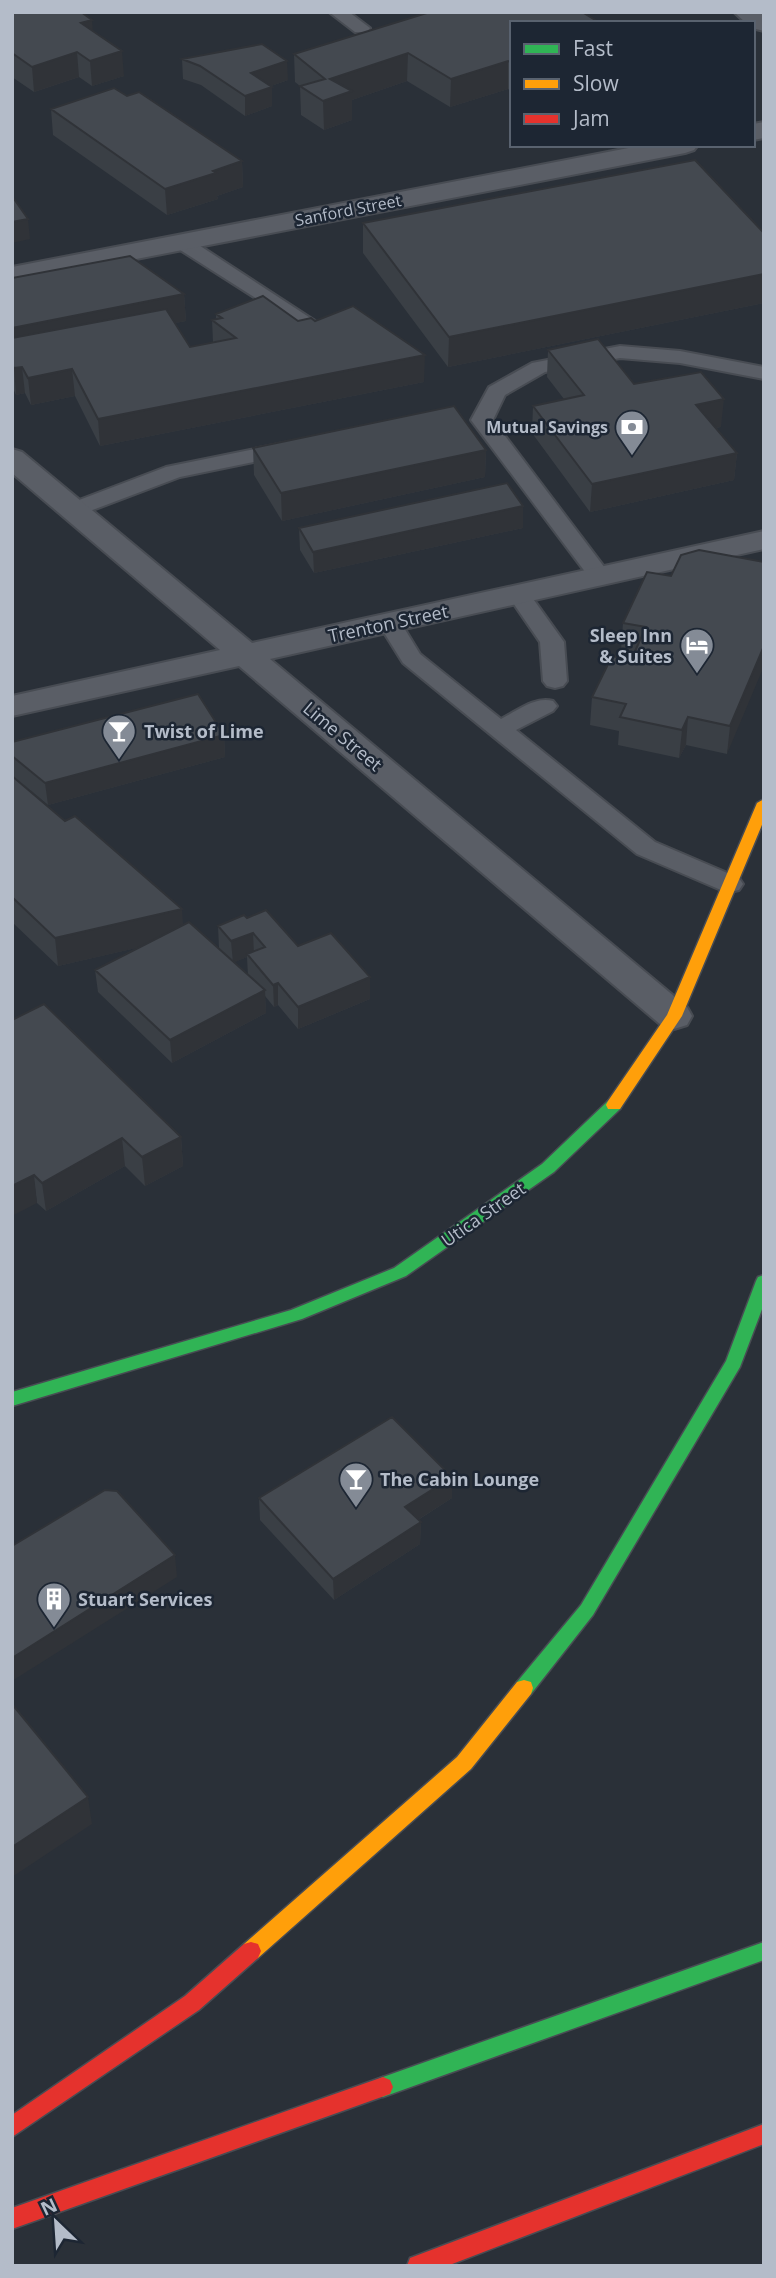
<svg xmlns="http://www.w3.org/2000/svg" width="776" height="2278" viewBox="0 0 776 2278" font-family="'Open Sans',sans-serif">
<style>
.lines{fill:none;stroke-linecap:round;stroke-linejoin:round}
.lane-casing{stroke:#484c53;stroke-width:4}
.street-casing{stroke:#484c53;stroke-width:4}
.fast-casing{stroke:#484c53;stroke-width:3}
.slow-casing{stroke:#484c53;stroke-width:3}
.jam-casing{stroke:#484c53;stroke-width:3}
.lane{fill:#5a5e66;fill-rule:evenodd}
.street{fill:#5a5e66;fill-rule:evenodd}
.fast{fill:#30b455;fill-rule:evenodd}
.slow{fill:#ff9f0a;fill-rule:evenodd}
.jam{fill:#e5322d;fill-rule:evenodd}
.wall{fill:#3a3f45;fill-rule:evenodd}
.shaded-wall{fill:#303338}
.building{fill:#444950;stroke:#303338;stroke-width:2}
.labels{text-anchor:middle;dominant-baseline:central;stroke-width:5;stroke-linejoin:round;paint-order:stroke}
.far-street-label{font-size:16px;fill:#b4bcc9;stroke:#1d2633}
.far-poi-label{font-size:16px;font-weight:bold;fill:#b4bcc9;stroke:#1d2633;text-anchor:end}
.street-label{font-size:18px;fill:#b4bcc9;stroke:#1d2633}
.poi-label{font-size:18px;font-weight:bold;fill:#b4bcc9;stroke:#1d2633;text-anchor:start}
</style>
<rect width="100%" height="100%" fill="#2a3038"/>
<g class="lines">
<g class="lane-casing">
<path id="lane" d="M329,12H349L370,28L367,32H355Z
M181,236L188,238L318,323L315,327H301L174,246L171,242L174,238Z
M620,346L680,351L764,367V379L680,363L620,358L545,372L505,395L493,420L611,576L608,581H592L471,420L489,387L532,363Z
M289,442L297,443L300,448L297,453L180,477L74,517L66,515L63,510L66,505L166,467Z
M518,587L526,589L564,642L567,681L563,686L555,688L547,686L543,681L540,642L507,594L510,589Z
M390,616L398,618L420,654L501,719C517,711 535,696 553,701L557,706L553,711L516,730L655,842L739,878L743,884L739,890L730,892L721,890L637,854L403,663L378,623L382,618Z"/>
</g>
<g class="street-casing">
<path id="street" d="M734,12H762L764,31L756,29L753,23H746Z
M764,122V138L753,140V124Z
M644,145H698L694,150L685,153L12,283V267Z
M12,449L22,452L252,643L764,531V549L270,659L687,1007L692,1016L687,1025L674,1029L661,1025L239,666L12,716V696L220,650L12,473Z"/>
</g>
<g class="fast-casing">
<path id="fast" d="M614,1099L620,1101L622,1105L620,1109L554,1172L406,1276L302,1319L12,1406V1392L291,1310L394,1268L542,1164L608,1101Z
M764,1275V1304L740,1367L593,1615L531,1694L524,1696L517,1694L515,1688L517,1682L581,1605L726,1361L756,1281L758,1277Z
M764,1942V1960L383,2097L376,2094L373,2087L376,2080L383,2077Z"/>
</g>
<g class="slow-casing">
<path id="slow" d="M764,799V820L682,1016L620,1109H608L606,1105L608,1101L667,1015L757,803Z
M524,1680L531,1682L533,1688L531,1694L471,1769L258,1958L251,1960L244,1958L241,1951L244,1944L457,1757L517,1682Z"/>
</g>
<g class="jam-casing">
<path id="jam" d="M251,1942L258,1944L261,1951L258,1958L199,2010L12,2137V2115L185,1996L244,1944Z
M383,2077L390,2080L393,2087L390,2094L12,2229V2208Z
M764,2124V2144L447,2266H407L410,2258L418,2255Z"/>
</g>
<use href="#lane" class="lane"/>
<use href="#street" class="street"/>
<use href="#fast" class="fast"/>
<use href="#slow" class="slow"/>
<use href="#jam" class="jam"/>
</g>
<path class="wall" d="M12,12L93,32L124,76L92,86L79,77L34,92L12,77Z
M512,23V92L508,89L450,107L407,81L352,100V120L324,130L301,115L300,86L295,82L294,54Z
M182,59L288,80L271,86L272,87V106L245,116L201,85L183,79Z
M127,96L242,161L243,187L217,196L218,199L167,215L53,135L51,109Z
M363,223L764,233V303L448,367L363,253Z
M12,278L184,294L186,321L175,323L190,347L213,342L212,320L216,319V314L298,321H315L424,382L100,446L75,396L31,405L25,393L16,395L12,386Z
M548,350L634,384L721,427L715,428L737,453L734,480L590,512L532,433L533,406L564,399L547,377Z
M253,448L486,450L485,477L282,521L254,475Z
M523,506V528L314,573L300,550L299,528Z
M764,562L727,754L686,745L679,758L618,745L619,731L590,725L592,697L631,660L634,653L621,651L623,623L671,576Z
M224,735L225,757L48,805L22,783L183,925L226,956L219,948L218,926L247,918L298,946L370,977V999L298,1029L278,1005L274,1007L265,996L266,1013L172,1063L98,992L95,970L140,947L58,966L12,922V742ZM247,957L248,976L234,962Z
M12,1020L181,1137L183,1166L145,1186L125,1166L46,1211L37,1203Z
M259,1498H452L418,1520L421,1522L420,1544L334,1600L260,1520Z"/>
<path class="shaded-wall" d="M92,20L94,45L81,23Z
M122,51L124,76L92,86L90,61Z
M77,52L79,77L34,92L32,67Z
M408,53L407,81L352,100V120L324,130L323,101L330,79Z
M287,61L288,80L251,93V73Z
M508,61V89L450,107L451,79Z
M272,87V106L245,116V96Z
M242,161L243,187L217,196L218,199L167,215L165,189Z
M28,219L30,239L12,243V222Z
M764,274V303L448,367L449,337Z
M184,294L186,321L12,355V328Z
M425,355L424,382L100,446L98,419Z
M22,367L25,393L16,395L14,368Z
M72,369L75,396L31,405L28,378Z
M724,399L721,427L694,432L696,405Z
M486,450L485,477L282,521L281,493Z
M737,453L734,480L590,512L592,484Z
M523,506V528L314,573L313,552Z
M764,646V666L727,754L730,726Z
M688,717L686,745L679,758L682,730Z
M224,735L225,757L48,805L45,783Z
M182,909L184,937L58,966L55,938Z
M253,933L254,955L247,954V957L233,963L231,941Z
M370,977V999L298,1029V1007Z
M278,983V1005L274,1007L273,985Z
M265,990L266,1013L172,1063L170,1040Z
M181,1137L183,1166L145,1186L142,1157Z
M122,1138L125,1166L46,1211L42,1183Z
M34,1175L37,1203L12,1216V1186Z
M452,1477V1498L405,1528V1507Z
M421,1522L420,1544L334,1600L333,1579Z
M175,1555L177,1577L12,1681V1658Z
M88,1797L92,1824L12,1877V1847Z"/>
<path class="building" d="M12,12H81L92,20L81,23L122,51L90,61L77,52L32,67L12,53Z
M430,12H582L600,23H512V63L508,61L451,79L408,53L330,79L352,91L323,101L300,86L325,79L294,54Z
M262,44L287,61L251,73L272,87L245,96L200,66L182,59Z
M114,88L127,96L139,92L242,161L213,171L216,173L165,189L51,109Z
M695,160L764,233V274L449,337L363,223Z
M12,196L28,219L12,222Z
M130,256L184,294L12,328V278Z
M263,296L298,321L311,318L315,321L353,306L425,355L98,419L72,369L28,378L22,367L14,368L12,365V338L166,309L190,347L236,338L212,320L222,318L216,314Z
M598,339L634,384L701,372L724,399L696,405L737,453L592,484L533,406L584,395L548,350Z
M454,406L486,450L281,493L253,448Z
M507,483L523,506L313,552L299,528Z
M699,550L764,562V646L730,726L688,717L682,730L620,717L626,704L592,697L612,656L631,660L646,627L623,623L647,572L671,576L681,555Z
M198,694L224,735L45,783L12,756V742Z
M12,776L65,821L75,816L182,909L55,938L12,897Z
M266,910L298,946L331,933L370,977L298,1007L278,983L273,985L247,954L265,947L253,933L231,941L218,926L244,915L247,918Z
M189,922L265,990L170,1040L95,970Z
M44,1004L181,1137L142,1157L122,1138L42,1183L34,1175L12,1186V1020Z
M392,1417L452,1477L405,1507L421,1522L333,1579L259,1498Z
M105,1490L117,1491L175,1555L12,1658V1546Z
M12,1704L88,1797L12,1847Z"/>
<defs>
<g id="bank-pin" transform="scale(1.75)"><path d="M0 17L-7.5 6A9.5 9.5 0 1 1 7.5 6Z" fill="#848b96" stroke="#1d2633"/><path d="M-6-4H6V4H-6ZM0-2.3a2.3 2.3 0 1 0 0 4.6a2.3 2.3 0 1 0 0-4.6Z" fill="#fff"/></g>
<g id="hotel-pin" transform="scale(1.75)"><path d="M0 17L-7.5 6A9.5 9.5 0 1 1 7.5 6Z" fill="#848b96" stroke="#1d2633"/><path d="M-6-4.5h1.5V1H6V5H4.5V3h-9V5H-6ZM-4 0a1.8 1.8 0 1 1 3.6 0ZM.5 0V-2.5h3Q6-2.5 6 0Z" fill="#fff"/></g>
<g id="bar-pin" transform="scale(1.75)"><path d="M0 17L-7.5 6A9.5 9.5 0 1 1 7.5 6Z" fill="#848b96" stroke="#1d2633"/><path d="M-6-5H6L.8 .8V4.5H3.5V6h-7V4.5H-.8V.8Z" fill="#fff"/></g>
<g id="building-pin" transform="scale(1.75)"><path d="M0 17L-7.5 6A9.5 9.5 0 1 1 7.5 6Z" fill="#848b96" stroke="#1d2633"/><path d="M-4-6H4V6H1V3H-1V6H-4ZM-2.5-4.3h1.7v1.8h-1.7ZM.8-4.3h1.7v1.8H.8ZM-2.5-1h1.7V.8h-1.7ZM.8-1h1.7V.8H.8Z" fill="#fff"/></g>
</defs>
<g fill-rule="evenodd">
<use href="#bank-pin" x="632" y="427"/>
<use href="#hotel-pin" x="697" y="645"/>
<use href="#bar-pin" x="119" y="731"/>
<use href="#bar-pin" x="356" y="1479"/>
<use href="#building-pin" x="54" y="1599"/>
</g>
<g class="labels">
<g class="far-street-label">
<text transform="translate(348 210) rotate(-11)">Sanford Street</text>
</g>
<g class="far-poi-label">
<text x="608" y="427">Mutual Savings</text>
</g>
<g class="street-label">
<text transform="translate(388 623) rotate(-12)">Trenton Street</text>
<text transform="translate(343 736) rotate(40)">Lime Street</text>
<text transform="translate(483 1214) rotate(-35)">Utica Street</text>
</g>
<g class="poi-label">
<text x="672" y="635" text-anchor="end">Sleep Inn<tspan x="672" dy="21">&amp; Suites</tspan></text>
<text x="144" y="731">Twist of Lime</text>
<text x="380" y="1479">The Cabin Lounge</text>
<text x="78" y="1599">Stuart Services</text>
</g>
</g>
<rect width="776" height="2278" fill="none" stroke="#b4bcc9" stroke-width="28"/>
<rect x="510" y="21" width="245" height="126" fill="#1d2633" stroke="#59626f" stroke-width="2"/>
<rect x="524" y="44" width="35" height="10" fill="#30b455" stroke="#59626f" stroke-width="2"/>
<text x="573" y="56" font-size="21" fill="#b4bcc9">Fast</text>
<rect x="524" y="79" width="35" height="10" fill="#ff9f0a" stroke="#59626f" stroke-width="2"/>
<text x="573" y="91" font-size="21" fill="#b4bcc9">Slow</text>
<rect x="524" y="114" width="35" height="10" fill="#e5322d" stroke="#59626f" stroke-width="2"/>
<text x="573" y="126" font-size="21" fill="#b4bcc9">Jam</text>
<g transform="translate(56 2222) rotate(335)" stroke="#1d2633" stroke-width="5" paint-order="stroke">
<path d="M0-5L12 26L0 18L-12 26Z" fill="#b4bcc9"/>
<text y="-10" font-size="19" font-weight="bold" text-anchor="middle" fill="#b4bcc9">N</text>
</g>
</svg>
